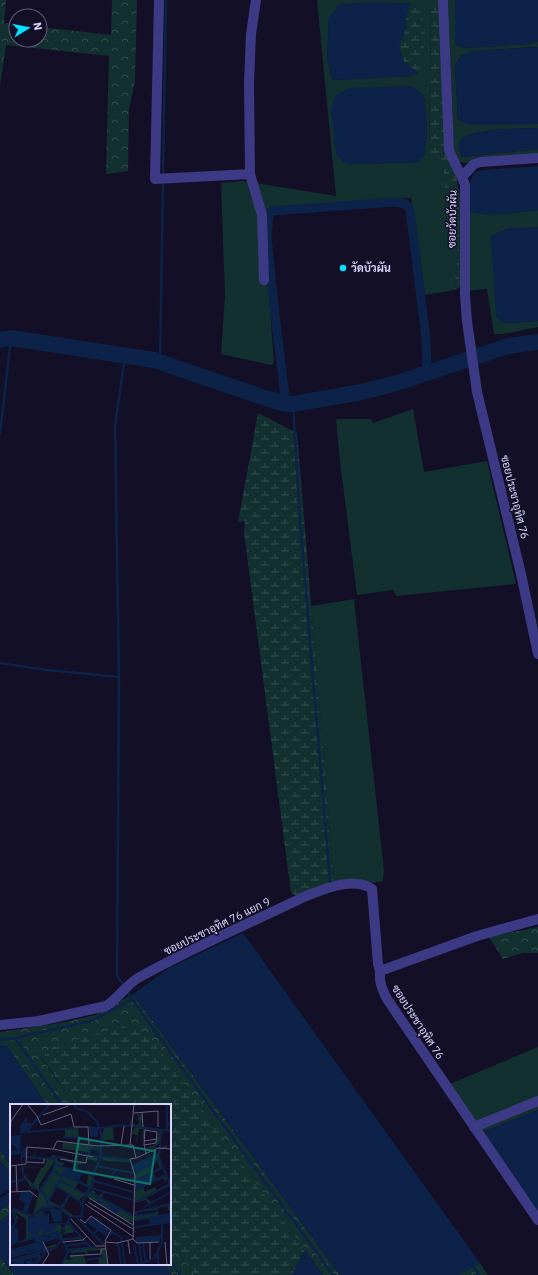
<svg xmlns="http://www.w3.org/2000/svg" width="538" height="1275" viewBox="0 0 538 1275" font-family="'IBM Plex Sans',Sarabun,sans-serif">
<style>
.green{fill:#12302f;fill-rule:evenodd}
.forest{fill:url(#forest-crowns)}
.wetland{fill:url(#wetland-marsh)}
.water{fill:#0c2248}
.lines{fill:none;stroke-linecap:round;stroke-linejoin:round}
.stream{stroke:#0c2248;stroke-width:2.5}
.canal{stroke:#0c2248;stroke-width:9}
.river{stroke:#0c2248;stroke-width:16}
.street{stroke:#3d3a85;stroke-width:10}
.poi-dot{fill:#00e5ff;stroke:#130f26;stroke-width:1.5}
.labels{text-anchor:middle;dominant-baseline:central;stroke-width:3;stroke-linejoin:round;paint-order:stroke}
.street-label{font-size:11px;fill:#d9d4ff;stroke:#130f26}
.poi-label{font-size:11px;font-weight:bold;fill:#d9d4ff;stroke:#130f26;text-anchor:start}
.inset-river{fill:none;stroke:#0c2248;stroke-width:2}
.inset-road{fill:none;stroke:#625e7d;stroke-width:1}
.view{fill:#0f766e;fill-opacity:0.15;stroke:#0f766e;stroke-width:2}
.inset-edge{fill:none;stroke:#d9d4ff;stroke-width:2}
</style>
<defs>
<pattern id="forest-crowns" width="20" height="18" patternUnits="userSpaceOnUse"><rect width="20" height="18" fill="#12302f"/><path d="M2 6a3 3 0 1 1 6 0M12 15a3 3 0 1 1 6 0" fill="none" stroke="#344d4e"/></pattern>
<pattern id="wetland-marsh" width="20" height="14" patternUnits="userSpaceOnUse"><rect width="20" height="14" fill="#12302f"/><path d="M1 5h8M5 5V1M11 12h8M15 12V8" fill="none" stroke="#344d4e"/></pattern>
</defs>
<rect width="100%" height="100%" fill="#130f26"/>
<path class="green" d="M317,0H431L429,159L443,160L448,241L458,250L454,290L425,295L411,198L270,207L273,215L267,221V268L274,363L271,365L221,354L225,297L221,183L243,181L336,196ZM340,4L418,73L412,76L333,80L327,60L329,19ZM423,95L425,103L427,131L418,162L361,164L344,163Z
M448,0H455V44L465,48L529,44L538,41V47L473,51L461,56L455,65L458,120L538,124V128C512,129 485,128 461,138L459,149L462,157L538,149V154L464,163L457,161L454,151Z
M538,210V227L508,229L490,236L503,323L538,321V327L504,334H494L487,289L466,291L469,211C488,218 517,212 538,210Z
M413,409L424,472L487,461L516,584L396,596L393,590L357,595L340,462L336,419H371L373,423Z
M354,599L384,870L383,881L371,883L334,881L311,606Z
M538,1047V1110L483,1132L450,1084Z"/>
<path class="forest" d="M0,0H6L4,23L16,24V40H40V27L111,35L112,0H137L135,81L129,109L128,171L106,174L109,56L6,45L0,87Z
M538,927V953H523L503,959L489,937Z
M133,994L340,1275H323L147,1033L42,1059L75,1105H47L6,1045H0V1032L60,1023L95,1015Z
M0,1149L11,1166V1174L0,1161Z
M11,1203V1214L0,1221V1210Z
M170,1240L195,1275H171L165,1264H170Z
M0,1256L14,1275H0Z
M480,1263L488,1275H458Z"/>
<path class="wetland" d="M431,0H440L456,175L460,198V287L454,290L458,250L448,241L443,160L429,159Z
M410,3C413,6 417,8 419,11C429,29 424,54 418,73L403,61L399,45L406,29V19Z
M258,413L297,433L334,881L297,896L291,893L244,532L245,521L238,522Z
M122,1026L147,1033L305,1250L292,1275H195L170,1240V1105H75L42,1058L53,1047Z"/>
<path class="water" d="M455,0H538V41L529,44L465,48L455,44Z
M364,2L410,3L406,19V29L399,45L403,61L418,73L412,76L333,80L327,60L329,18L340,4Z
M538,47V124L497,125H468L458,119L455,65L461,56L473,51Z
M412,86L423,95L425,103L427,131L425,154L418,162L361,164L344,163L336,155L331,109L336,95L349,88Z
M538,128V149L462,157L459,149L461,138C485,128 512,129 538,128Z
M538,166V210C517,212 488,218 469,211L470,182L474,173L483,170Z
M538,227V321L503,323L496,317L492,252L490,236L508,229Z
M243,933L480,1263L459,1275H340L133,994L169,968Z
M0,1045H6L47,1105H11V1166L0,1149Z
M538,1110V1212L483,1132Z
M0,1161L11,1174V1188L0,1195Z
M11,1191V1203L0,1210V1198Z
M11,1214V1264H165L171,1275H14L0,1256V1221Z
M305,1250L323,1275H292Z"/>
<g class="lines">
<path class="stream" d="M163,176L166,0
M160,362L163,181
M293,404L300,521L330,881
M0,434L11,338
M0,663L47,670L119,677
M124,986L117,976L119,677L115,426L125,356
M127,991L149,1023L333,1275
M15,1038L62,1105
M0,1040L15,1038L91,1021L133,999
M170,1261L180,1275
M471,1264L479,1275
M0,1274L1,1275"/>
<path class="canal" d="M286,404L275,315L267,237L269,216L272,211L396,202L406,204L410,211L426,339L427,373"/>
<path class="river" d="M0,340L11,338L154,360L268,399L286,404H293L362,392L397,383L508,346L538,342"/>
<path class="street" d="M159,0L155,179L250,174
M256,0L251,34L249,83L250,174L262,215L264,280
M443,0L449,150C453,162 461,173 465,185V295L467,321L477,392L521,574L538,654
M462,177L474,164L481,162L538,158
M538,919L477,936L380,971C379,982 382,989 387,999L538,1220
M0,1025L39,1021L106,1006C118,999 126,985 138,978C192,948 250,923 306,896C325,889 353,876 372,889L378,964L380,971
M474,1127L538,1101"/>
</g>
<circle class="poi-dot" cx="343" cy="268" r="4"/>
<g class="labels">
<g class="street-label">
<text transform="translate(452 219) rotate(-89)">ซอยวัดบัวผัน</text>
<text transform="translate(515 497) rotate(76)">ซอยประชาอุทิศ 76</text>
<text transform="translate(217 926) rotate(-26)">ซอยประชาอุทิศ 76 แยก 9</text>
<text transform="translate(418 1022) rotate(57)">ซอยประชาอุทิศ 76</text>
</g>
<g class="poi-label">
<text x="351" y="268">วัดบัวผัน</text>
</g>
</g>
<g transform="translate(10 1104)">
<rect width="161" height="161" fill="#130f26"/>
<path d="M53,38L86,42L80,44L79,52L88,54L87,57L77,55L79,48L52,45ZM84,143L95,145L98,160L89,161L88,155L93,153L90,146L77,147L78,151L74,148L63,149V151L74,152L77,161H53L55,154L58,156L64,155L59,154L63,150L58,146Z" fill="#12302f"/>
<path d="M119,6L121,20H124L125,18V21L129,20L128,10L132,12L131,24L135,23L148,25L150,29L158,27V18H159L158,25L161,26L152,29L150,40L151,43L157,41V44H150L149,38L148,41L144,44H135L145,41L149,28L136,24L134,35L132,34L133,25H129L125,47L127,31L122,30L124,24H129L120,22ZM26,44L25,53L41,55L42,51L48,52L47,57L54,59L52,63L65,66L67,60L55,57L57,55L75,60H68L67,66L83,72L81,82L72,97L75,91L69,96L72,109L69,113L61,112L45,102L31,104L23,111L29,87L24,82L22,85L16,76L8,77L14,74L12,62L33,64L37,56L17,54L24,52ZM44,57L46,59L45,62L29,86V81ZM14,63L31,64L23,80L14,70ZM68,68L78,71L77,81L65,76ZM46,74L50,76L40,85L31,86L38,76L43,77ZM68,79L79,84L75,89L65,84ZM47,82L59,91L52,103L39,97ZM60,92L71,99V110L66,113L53,104ZM149,48L152,65L144,69L146,75L154,71L157,76L154,78L155,76L152,74L126,87V97L141,90L140,86L142,89L160,80L161,82V87L159,82L136,94L141,98L161,89L134,103L139,100L136,96L125,99L124,69L145,58L144,51ZM148,59L150,64L127,75V68ZM161,99V111L125,117L124,123L125,112L147,108L146,106L127,108ZM157,101L160,110L149,112L147,105ZM35,104L32,107L33,119L40,120L33,121H51L52,125L59,120L65,128L51,131L53,133L51,135L70,133L67,127L74,135L50,136L49,131L55,129V126L51,125L48,132L49,136L46,134L28,139L37,143L45,140L47,142L37,145L33,152L35,144L0,154V146L47,133L49,127L0,141L16,135V115L4,107L8,113L7,119L6,112L3,107V106L20,112L18,114L28,132L25,111ZM25,140H27L28,145L1,152L4,146L5,150V146Z" fill="#12302f" fill-rule="evenodd"/>
<path d="M103,23L104,36H91L94,24ZM68,24L69,33H55V25ZM93,53L120,55V58L97,57L91,55ZM141,61L143,67L127,75V68ZM47,70L52,71L43,87L31,88L38,76L43,77ZM133,83L135,88L145,83L147,87L126,98V87ZM83,86L88,92L94,88L92,94L124,111L111,106L124,113L123,118L116,117L76,92Z" fill="#12302f"/>
<path d="M17,13V19H22L14,28H17L11,30L12,53L13,44H17V53H12V59L14,70L23,83L12,69L11,61L10,22ZM78,22L88,23V33H81ZM10,31V50L1,51V47L8,46L3,41H5H1V32ZM144,51L145,58L124,69L122,61ZM57,65L72,69L69,77L61,73L63,69L60,73L54,70ZM143,69L145,76L126,85V77ZM20,87L24,90L17,109L13,106L15,99L9,96L11,88ZM88,93L87,96L110,105L108,110L97,104V100L85,98ZM43,104L52,107V117L44,118L39,105L35,107L34,112L39,109V120L52,118L53,120L47,121L44,127L33,130L29,120L31,130L29,125L28,132L20,134L22,131L19,130L18,134V114L26,113L36,105ZM160,111L161,117L140,120L139,115ZM80,113H82L99,125V129L96,130L78,118ZM4,123L8,125V137L0,140V127ZM47,128V133L25,139L24,134L35,131L40,134V130ZM151,131L150,138L127,139L125,136L126,133ZM32,138L35,143L18,147L17,144V148L1,152L0,147ZM30,149L31,153L25,160L16,161V157L22,155L23,159L27,156L24,155L28,153L13,157L15,161L4,160L3,157Z" fill="#0c2248"/>
<path class="inset-river" d="M90,24L112,21L161,27M151,27L149,54L161,82M157,27V0M16,28L40,0M17,28L65,24M53,33L78,34M90,45L80,44L79,52L91,53M17,53L46,55M91,53L119,56M46,61L84,72M86,62L123,69M43,67L81,83M126,68L149,57M84,69L101,74L105,66M50,76L76,91M126,76L152,64M84,77L123,88M0,78L16,75M22,82L34,90L39,103M47,82L72,99M81,84L123,96M125,86L155,72M30,88L43,66L46,53L57,55M79,88L122,111M38,98L55,65M126,98L160,80M134,103L161,88M51,104L59,90M126,111V108L161,100M126,112L147,109M67,114L94,141M125,116L161,110M58,118L80,143M78,118L97,132M125,123L161,118M0,126L6,118L2,107L4,105L22,112L32,104L47,102L61,113L72,112L73,98L83,80L84,69L91,53V30L87,18L78,8L66,4L64,0M88,126L83,130L92,138M100,131L102,128L112,134L111,137M50,136L71,133M108,139L111,161M112,139L115,161M0,140L50,128M129,140L132,160M133,140L136,158M124,141L128,160M55,142L76,139M58,146L85,143M0,147L49,133M147,148L149,161M0,153L36,144L34,147L0,157M77,156L93,153M26,161L36,148L46,143L51,138M52,161L58,147L49,131L61,113M127,161L145,154L152,138V121"/>
<path class="inset-road" d="M17,0L27,12L31,21L61,10L64,23H78L79,40M124,9L148,7V23M132,9L133,23M33,11L58,2M0,30L1,17L13,0M134,37L147,35M111,41L114,22M120,41L124,0M134,41L146,39L147,28L135,26L134,40V41L136,50M43,45L83,53M50,55L76,59L77,53M17,58L34,59V55M6,61L7,88M0,62L16,60L17,43L43,45L47,37L88,42L123,41L126,54L148,44L161,45M104,75L124,81M0,88L20,87L27,93M79,94L123,121M78,98L123,125M75,100L124,133M61,115L86,142H95M70,115L75,119L81,112L101,126L95,137M123,135L127,139L149,138M118,137L120,150M53,138L73,136L77,132M155,138L157,161M140,139V155M60,152L91,150V145H96M32,161L39,150L33,138M98,161L95,138L107,139L123,135L125,72L120,55L126,54"/>
<path class="view" d="M69,34L145,47L140,80L64,66Z"/>
<rect width="161" height="161" class="inset-edge"/>
</g>
<g transform="translate(28 28) rotate(80)"><circle r="19" fill="#130f26" stroke="#625e7d"/>
<path d="M0-3L7 15L0 10L-7 15Z" fill="#00e5ff"/>
<text y="-6" font-size="11" font-weight="bold" text-anchor="middle" fill="#d9d4ff">N</text>
</g>
</svg>
